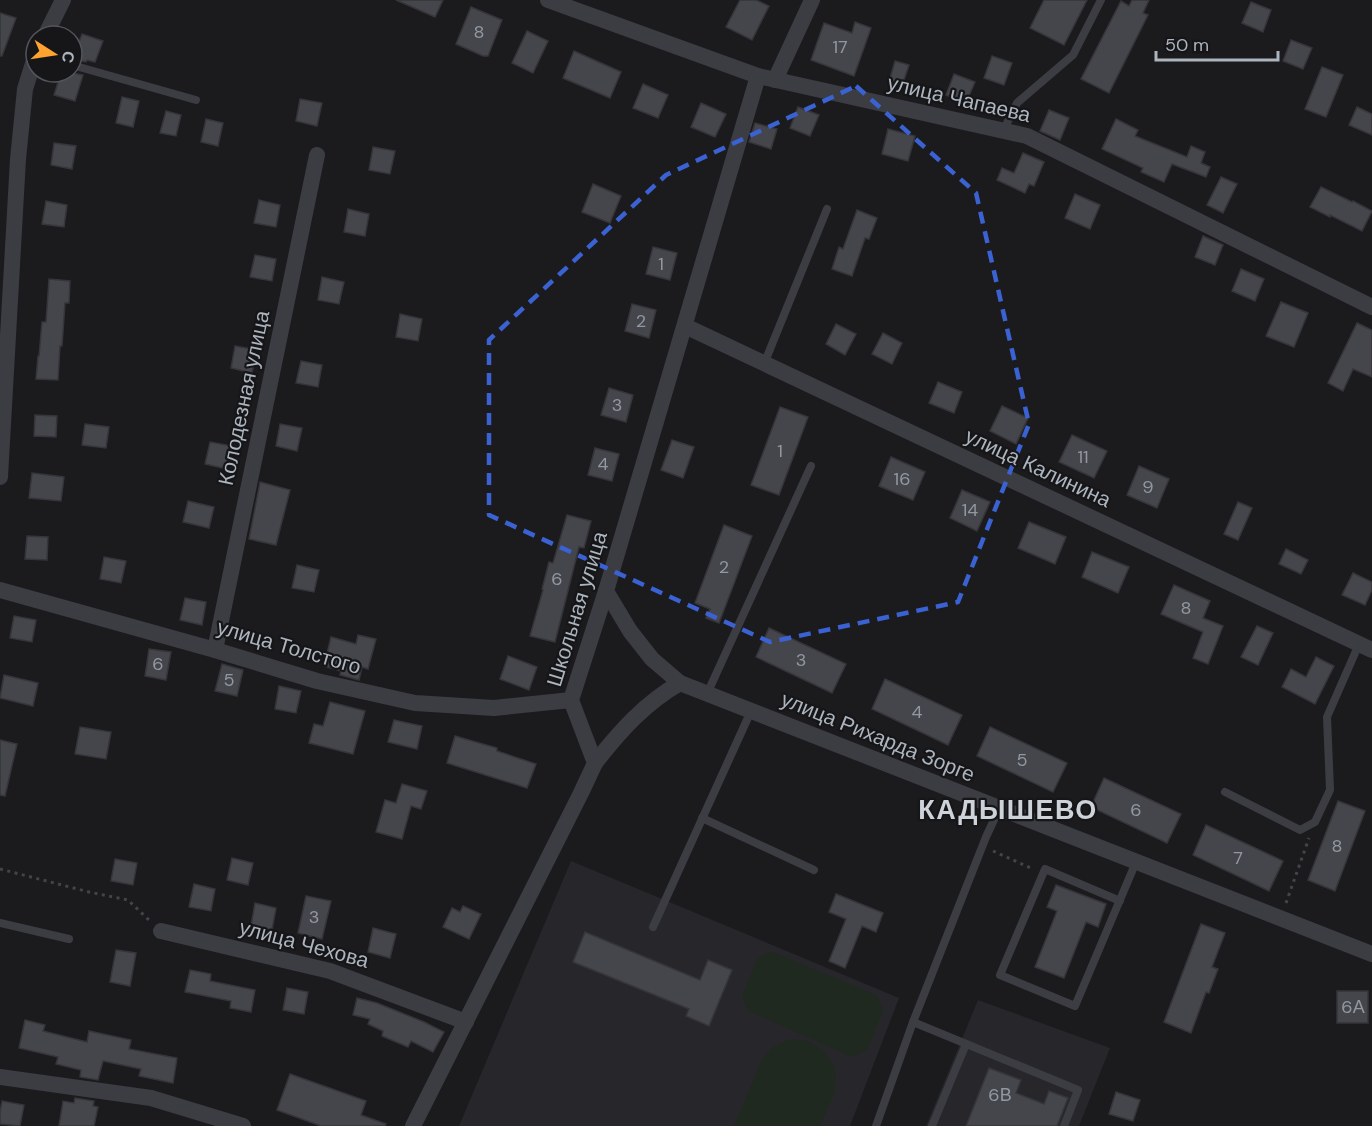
<svg xmlns="http://www.w3.org/2000/svg" width="1372" height="1126" viewBox="0 0 1372 1126" font-family="'DM Sans',sans-serif">
<style>
.built{fill:#27272b}
.green{fill:#202920}
.building{fill:#45464b;stroke:#35353a;stroke-width:1.5}
.lines{fill:none;stroke-linecap:round;stroke-linejoin:round}
.path{stroke:#41454a;stroke-width:3;stroke-dasharray:3 4.5;stroke-linecap:butt}
.service{stroke:#3b3d43;stroke-width:8}
.minor{stroke:#3b3d43;stroke-width:16}
.marked{fill:none;stroke:#3a62d3;stroke-width:4.5;stroke-dasharray:12 8;stroke-linejoin:round}
.labels{text-anchor:middle;stroke-width:4.5;stroke-linejoin:round;paint-order:stroke}
.number-label{font-size:18px;fill:#9298a1}
.street-label{font-size:21px;fill:#acb4be;stroke:#161619}
.district-label{font-size:27px;font-weight:bold;letter-spacing:1.5px;fill:#ced2d9;stroke:#161619}
</style>
<rect width="100%" height="100%" fill="#1b1b1e"/>
<g class="built">
<polygon points="571,861 899,998 850,1126 459,1126"/>
<polygon points="978,1000 1110,1048 1079,1126 926,1126"/>
</g>
<g class="green">
<polygon points="773,952 876,995 880,1001 883,1010 868,1049 856,1056 850,1056 750,1012 745,1005 742,996 757,959 767,953"/>
<path d="M796,1039c24,2 44,22 39,48 -2,13 -10,26 -15,39h-86l29,-69 11,-11 14,-6z"/>
</g>
<g class="building">
<polygon points="396,0 443,0 435,17"/>
<polygon points="740,0 756,0 769,6 752,40 726,27"/>
<polygon points="1044,0 1087,0 1064,45 1030,28"/>
<polygon points="1132,0 1149,0 1143,13 1148,15 1109,93 1081,79 1121,1 1129,6"/>
<polygon points="1251,2 1271,10 1263,32 1242,23"/>
<polygon points="471,7 502,20 488,56 483,56 456,44"/>
<polygon points="0,13 16,18 2,56 0,56"/>
<polygon points="855,22 871,28 854,76 811,60 824,23 852,33"/>
<polygon points="527,31 548,41 533,73 512,63"/>
<polygon points="82,34 103,41 95,62 87,60 86,62 73,59"/>
<polygon points="1291,40 1312,48 1303,69 1283,61"/>
<polygon points="574,51 621,72 610,98 563,78"/>
<polygon points="992,56 1012,63 1004,85 984,78"/>
<polygon points="895,61 909,65 902,86 889,82"/>
<polygon points="1322,67 1343,75 1326,117 1305,109"/>
<polygon points="68,72 83,75 75,101 54,95 61,73 67,75"/>
<polygon points="954,74 975,82 966,103 946,95"/>
<polygon points="643,84 668,95 658,118 633,108"/>
<polygon points="122,97 139,101 133,127 116,123"/>
<polygon points="300,99 322,103 317,126 296,121"/>
<polygon points="701,103 726,114 715,137 691,127"/>
<polygon points="798,107 819,115 810,136 790,128"/>
<polygon points="1357,107 1372,114 1372,135 1349,125"/>
<polygon points="1049,110 1069,118 1060,140 1040,131"/>
<polygon points="166,111 181,115 176,136 160,133"/>
<polygon points="206,119 223,123 218,146 201,142"/>
<polygon points="1116,119 1138,130 1135,136 1187,157 1191,146 1205,152 1201,163 1210,167 1206,177 1172,164 1164,182 1141,172 1143,168 1102,149"/>
<polygon points="755,123 777,129 771,149 749,142"/>
<polygon points="888,129 915,136 908,161 882,154"/>
<polygon points="54,143 76,146 72,169 51,165"/>
<polygon points="373,147 395,151 390,174 369,170"/>
<polygon points="1023,153 1044,162 1034,186 1029,184 1025,193 997,180 1002,168 1014,173"/>
<polygon points="1221,177 1237,184 1223,213 1207,205"/>
<polygon points="593,184 621,196 610,223 582,212"/>
<polygon points="1321,187 1352,202 1353,201 1372,211 1362,231 1330,215 1330,217 1310,207"/>
<polygon points="1075,194 1100,205 1090,229 1065,218"/>
<polygon points="259,200 280,205 276,227 254,223"/>
<polygon points="46,201 67,205 64,227 42,224"/>
<polygon points="348,209 369,214 365,236 344,232"/>
<polygon points="857,210 877,218 869,239 865,238 852,276 832,269 839,247 843,249"/>
<polygon points="1203,236 1223,245 1215,265 1195,257"/>
<polygon points="653,247 677,253 670,280 646,274"/>
<polygon points="255,255 276,259 272,281 250,277"/>
<polygon points="1241,269 1264,279 1255,301 1232,291"/>
<polygon points="322,277 344,282 339,304 318,300"/>
<polygon points="49,279 70,281 69,303 65,303 62,346 60,346 58,380 36,379 38,356 39,356 42,322 46,322"/>
<polygon points="1281,302 1308,313 1294,347 1266,336"/>
<polygon points="632,304 656,310 649,338 625,331"/>
<polygon points="400,314 422,319 418,341 396,337"/>
<polygon points="1357,323 1372,330 1372,377 1353,369 1343,391 1328,383"/>
<polygon points="836,324 856,334 845,355 826,344"/>
<polygon points="883,333 902,343 892,364 872,354"/>
<polygon points="235,346 257,350 252,373 231,368"/>
<polygon points="301,361 322,365 318,387 296,383"/>
<polygon points="938,382 962,392 954,413 929,403"/>
<polygon points="609,388 633,395 626,422 601,415"/>
<polygon points="1002,406 1028,418 1016,444 990,431"/>
<polygon points="780,407 808,417 779,495 751,485"/>
<polygon points="35,415 57,416 56,437 34,436"/>
<polygon points="85,424 109,427 106,448 82,445"/>
<polygon points="280,424 302,428 297,451 276,446"/>
<polygon points="1072,435 1107,451 1094,478 1059,462"/>
<polygon points="672,440 694,447 683,478 661,470"/>
<polygon points="210,442 232,446 227,469 205,464"/>
<polygon points="595,448 619,454 612,481 588,475"/>
<polygon points="891,457 925,472 913,500 879,486"/>
<polygon points="1139,466 1169,479 1157,508 1127,495"/>
<polygon points="32,473 64,477 61,501 29,498"/>
<polygon points="260,482 290,490 276,545 249,539"/>
<polygon points="962,490 990,502 977,531 950,518"/>
<polygon points="188,501 214,507 209,528 183,522"/>
<polygon points="1238,502 1252,508 1238,540 1224,534"/>
<polygon points="567,515 591,521 584,548 579,547 555,642 530,636 543,590 542,589 549,562 553,563"/>
<polygon points="1029,522 1066,537 1055,564 1018,548"/>
<polygon points="724,525 752,536 719,623 706,618 710,609 695,603"/>
<polygon points="27,536 48,537 47,560 25,559"/>
<polygon points="1286,549 1308,560 1301,574 1279,564"/>
<polygon points="1092,552 1129,567 1118,593 1082,577"/>
<polygon points="104,557 126,561 121,583 100,579"/>
<polygon points="297,565 319,570 314,592 292,588"/>
<polygon points="1353,573 1372,582 1372,590 1365,605 1342,595"/>
<polygon points="1174,585 1210,601 1203,618 1223,626 1208,664 1193,658 1203,632 1161,614"/>
<polygon points="185,598 206,602 202,625 180,620"/>
<polygon points="14,616 36,620 32,642 10,638"/>
<polygon points="1257,626 1273,633 1258,665 1241,657"/>
<polygon points="769,628 846,664 832,693 756,657"/>
<polygon points="358,635 376,639 368,669 362,667 359,680 340,675 341,671 324,666 331,637 356,644"/>
<polygon points="149,649 171,652 166,680 145,676"/>
<polygon points="508,656 537,667 529,690 500,679"/>
<polygon points="1316,657 1334,666 1315,704 1282,687 1291,669 1306,677"/>
<polygon points="222,664 243,670 237,696 215,691"/>
<polygon points="4,675 38,683 33,706 0,698"/>
<polygon points="885,679 962,715 948,745 872,709"/>
<polygon points="279,686 301,691 296,713 275,709"/>
<polygon points="330,702 365,711 353,754 309,743 314,724 323,726"/>
<polygon points="394,720 422,726 417,749 388,742"/>
<polygon points="80,727 111,732 106,759 75,754"/>
<polygon points="990,727 1067,763 1053,792 977,756"/>
<polygon points="455,736 497,748 497,751 536,764 527,788 447,763"/>
<polygon points="0,740 17,744 5,796 0,795"/>
<polygon points="1104,778 1181,814 1167,843 1091,807"/>
<polygon points="402,784 427,791 421,809 411,806 402,839 376,832 385,800 396,803"/>
<polygon points="1338,801 1365,811 1335,891 1308,880"/>
<polygon points="1206,825 1283,861 1269,891 1193,855"/>
<polygon points="232,858 253,863 248,885 227,880"/>
<polygon points="115,859 137,863 133,885 111,881"/>
<polygon points="194,884 215,889 211,911 189,907"/>
<polygon points="1056,885 1106,904 1098,927 1086,922 1064,978 1035,967 1057,911 1047,907"/>
<polygon points="836,894 883,913 876,932 862,926 845,968 829,961 846,919 829,912"/>
<polygon points="306,896 331,901 322,939 298,933"/>
<polygon points="255,903 276,908 272,930 251,926"/>
<polygon points="463,906 481,914 469,939 443,927 452,908 460,912"/>
<polygon points="1201,924 1225,933 1212,967 1218,969 1209,993 1206,992 1191,1033 1164,1022"/>
<polygon points="373,928 396,934 390,958 368,952"/>
<polygon points="585,932 700,980 708,960 732,970 709,1026 686,1016 689,1009 573,962"/>
<polygon points="116,950 136,953 130,986 110,982"/>
<polygon points="190,970 211,974 210,981 255,990 251,1012 230,1008 231,1001 185,992"/>
<polygon points="287,988 308,992 304,1014 283,1010"/>
<rect x="1337" y="991" width="31" height="32"/>
<polygon points="357,998 377,1003 424,1022 444,1032 433,1052 411,1041 408,1047 382,1036 383,1031 368,1024 370,1019 353,1015"/>
<polygon points="25,1020 45,1025 43,1031 87,1042 89,1031 131,1040 129,1049 177,1058 173,1083 139,1076 141,1069 103,1061 98,1080 80,1077 81,1070 56,1064 58,1057 19,1048"/>
<polygon points="989,1068 1021,1080 1016,1093 1044,1104 1049,1091 1068,1098 1057,1126 966,1126"/>
<polygon points="290,1074 366,1101 361,1115 386,1124 385,1126 321,1126 277,1110"/>
<polygon points="1116,1092 1140,1100 1133,1121 1109,1114"/>
<polygon points="75,1098 94,1101 93,1106 98,1107 94,1126 59,1126 63,1101 74,1103"/>
<polygon points="2,1101 24,1105 20,1126 0,1124 0,1112"/>
</g>
<g class="lines">
<g class="path">
<polyline points="993,851 1033,869"/>
<polyline points="0,869 89,892 128,900 151,922"/>
<polyline points="1286,903 1309,838"/>
</g>
<g class="service">
<polyline points="72,65 196,100"/>
<polyline points="1003,131 1017,103 1073,55 1101,0"/>
<polyline points="764,364 827,209"/>
<polyline points="707,694 811,466"/>
<polyline points="1225,792 1300,830 1315,822 1330,790 1327,717 1359,644"/>
<polyline points="702,818 814,870"/>
<polyline points="1120,901 1045,869 1000,975 1075,1006 1136,862"/>
<polyline points="0,923 69,939"/>
<polyline points="653,927 751,711"/>
<polyline points="913,1022 1078,1090 1064,1126"/>
<polyline points="876,1126 913,1022 986,837 999,809"/>
<polyline points="932,1126 966,1044"/>
</g>
<g class="minor">
<polyline points="548,0 758,76 1027,136 1372,307"/>
<polyline points="45,36 63,0"/>
<polyline points="775,80 812,0"/>
<polyline points="685,326 1372,650"/>
<polyline points="0,477 18,159 25,89 36,54"/>
<polyline points="0,590 215,650 317,681 415,703 494,708 571,700"/>
<polyline points="606,591 630,631 652,659 680,683 1372,954"/>
<polyline points="215,650 317,155"/>
<path d="M595,763c25,-32 50,-60 85,-80"/>
<polyline points="161,931 330,971 466,1022"/>
<polyline points="0,1077 151,1098 243,1126"/>
<polyline points="413,1126 581,793 595,763 571,700 606,591 758,76"/>
</g>
</g>
<path class="marked" d="M856,86l120,107 53,231 -71,178 -188,40 -281,-127v-175l177,-165z"/>
<g class="labels">
<g class="number-label">
<text x="479" y="38">8</text>
<text x="840" y="53">17</text>
<text x="661" y="270">1</text>
<text x="641" y="327">2</text>
<text x="617" y="411">3</text>
<text x="780" y="457">1</text>
<text x="1083" y="463">11</text>
<text x="603" y="470">4</text>
<text x="902" y="485">16</text>
<text x="1148" y="493">9</text>
<text x="970" y="516">14</text>
<text x="724" y="573">2</text>
<text x="557" y="585">6</text>
<text x="1186" y="614">8</text>
<text x="801" y="666">3</text>
<text x="158" y="670">6</text>
<text x="229" y="686">5</text>
<text x="917" y="718">4</text>
<text x="1022" y="766">5</text>
<text x="1136" y="816">6</text>
<text x="1337" y="852">8</text>
<text x="1238" y="864">7</text>
<text x="314" y="923">3</text>
<text x="1353" y="1013">6А</text>
<text x="1000" y="1101">6В</text>
</g>
<g class="street-label">
<text transform="translate(959 99) rotate(13)" y="7">улица Чапаева</text>
<text transform="translate(244 398) rotate(-78)" y="7">Колодезная улица</text>
<text transform="translate(1038 468) rotate(25)" y="7">улица Калинина</text>
<text transform="translate(577 609) rotate(-73)" y="7">Школьная улица</text>
<text transform="translate(289 647) rotate(16)" y="7">улица Толстого</text>
<text transform="translate(878 737) rotate(22)" y="7">улица Рихарда Зорге</text>
<text transform="translate(304 944) rotate(15)" y="7">улица Чехова</text>
</g>
<g class="district-label">
<text x="1008" y="819">КАДЫШЕВО</text>
</g>
</g>
<g transform="translate(54 54) rotate(102)"><circle r="28" fill="#161619" stroke="#52555b" stroke-width="1.5"/>
<path d="M0-4.5L10 22L0 15L-10 22Z" fill="#ffa331"/>
<text y="-9" font-size="16" font-weight="bold" text-anchor="middle" fill="#acb4be">С</text>
</g>
<path d="M1156 51v9h122v-9" fill="none" stroke="#acb4be" stroke-width="3"/>
<text x="1165" y="51" font-size="18" fill="#acb4be" stroke="#161619" stroke-width="4.5" paint-order="stroke">50 m</text>
</svg>
